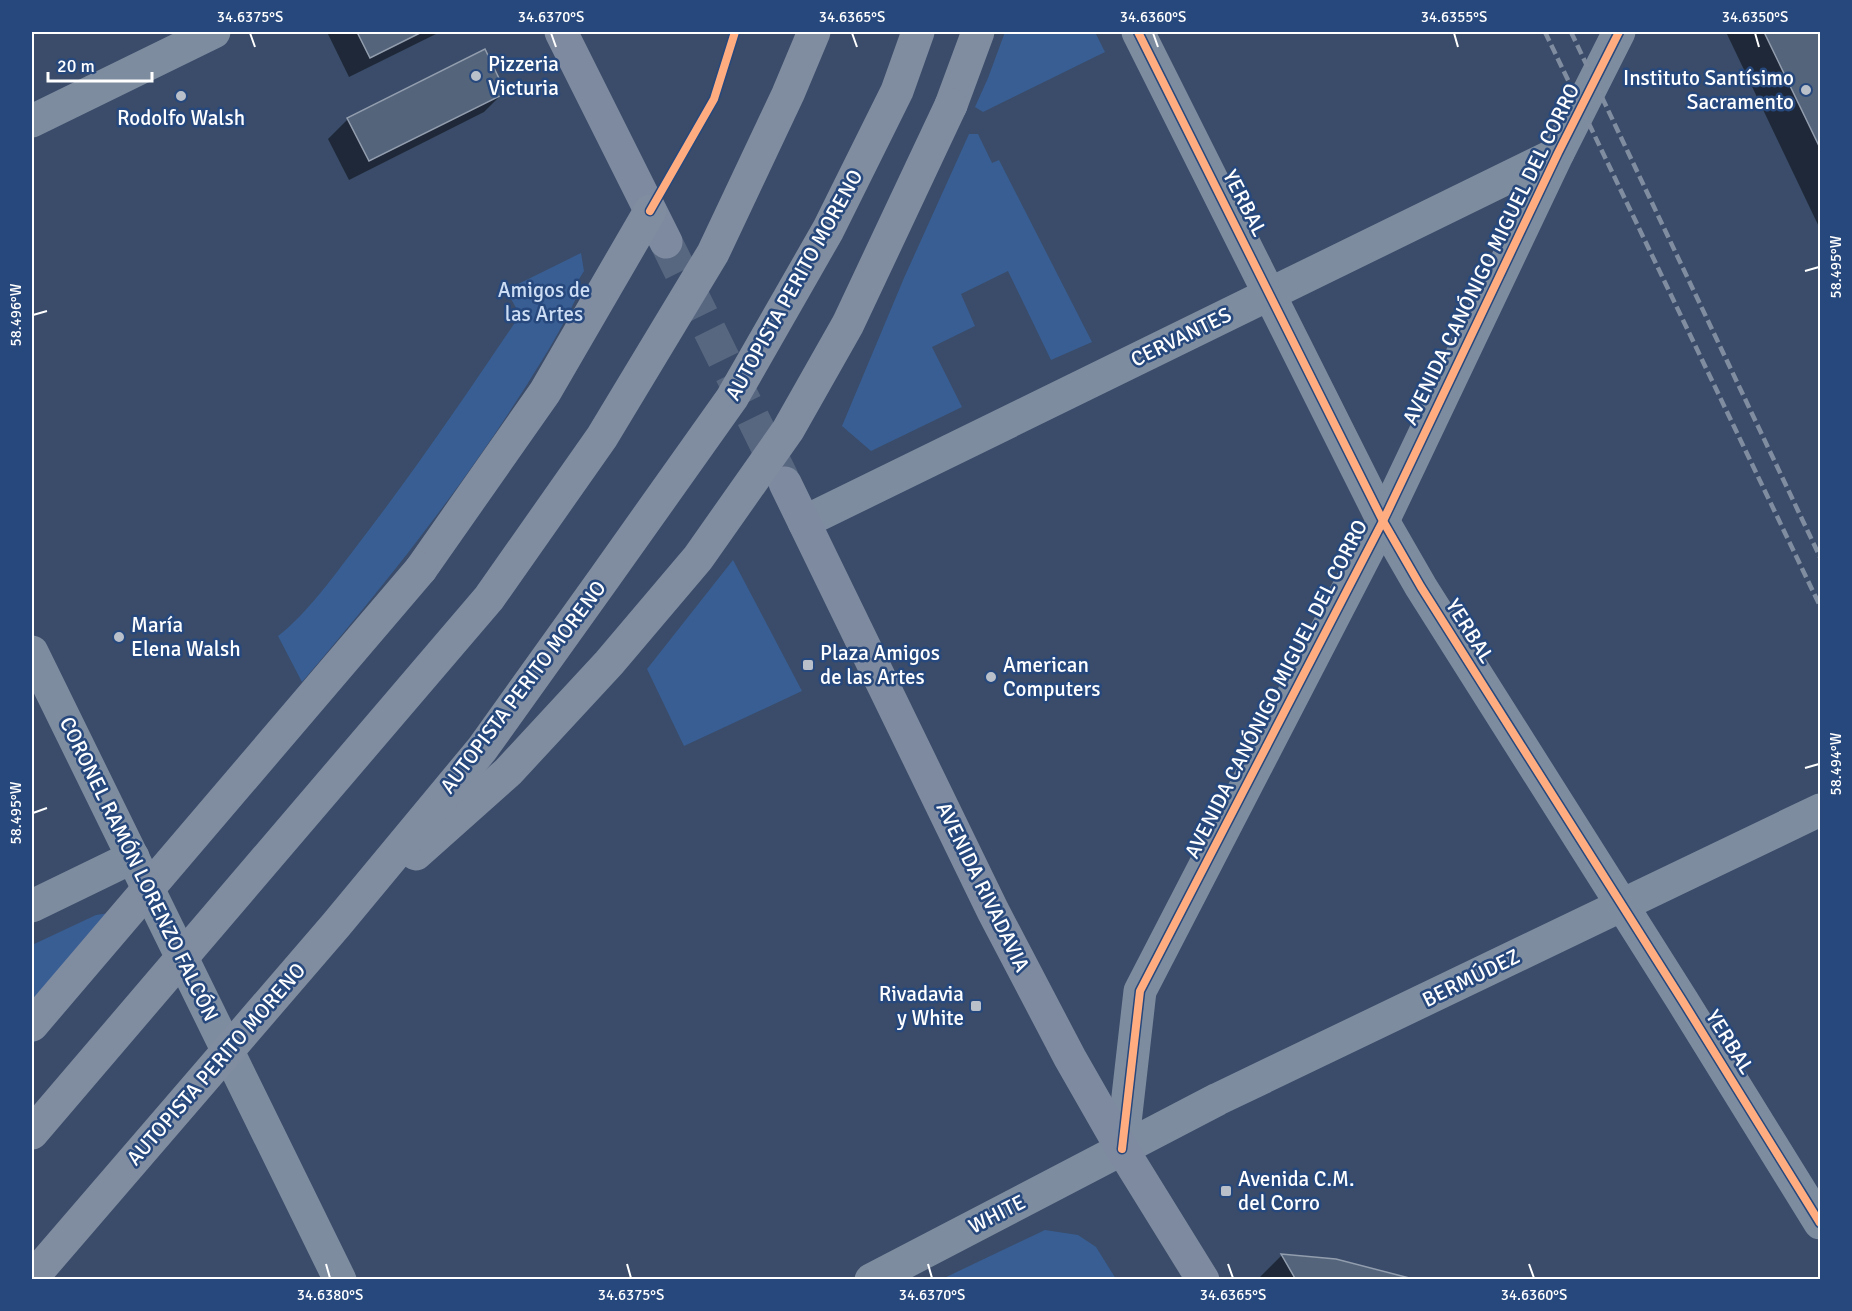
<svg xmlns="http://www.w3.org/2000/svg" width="1852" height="1311" viewBox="0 0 1852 1311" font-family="Signika,sans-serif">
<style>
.park{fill:#395e93}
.shadow{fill:#0007}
.building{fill:#54647b;stroke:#929dae;stroke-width:1.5}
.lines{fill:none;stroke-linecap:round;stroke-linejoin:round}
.primary-tunnel{stroke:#586780;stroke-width:33;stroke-dasharray:33 16;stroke-linecap:butt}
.path{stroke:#7e8ca0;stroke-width:4;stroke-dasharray:3 4.5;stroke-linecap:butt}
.minor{stroke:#7e8ca0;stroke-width:33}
.tertiary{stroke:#7e8ca0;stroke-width:33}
.primary{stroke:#7e8a9f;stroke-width:33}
.motorway{stroke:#808ca0;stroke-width:33}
.rail{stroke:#808ca0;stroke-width:4.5;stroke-dasharray:10 4.5;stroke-linecap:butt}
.motorway-bridge{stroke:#808ca0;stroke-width:33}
.cycleway-casing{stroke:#26487d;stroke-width:11}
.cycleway{stroke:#ffac80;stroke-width:8}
.ticks{fill:none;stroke:#fff;stroke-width:2}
.poi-dot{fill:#bac0ca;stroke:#26487d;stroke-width:2}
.labels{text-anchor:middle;stroke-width:5;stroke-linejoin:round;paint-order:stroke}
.poi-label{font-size:21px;fill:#fff;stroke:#26487d;text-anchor:start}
.street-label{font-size:21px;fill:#fff;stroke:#26487d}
.park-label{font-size:21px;fill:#cdddf4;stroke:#26487d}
.neatline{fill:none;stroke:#fff;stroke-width:2}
.ticks-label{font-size:15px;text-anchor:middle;fill:#fff}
</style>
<rect width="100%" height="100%" fill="#3a4c69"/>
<g class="park">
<polygon points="1005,32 1095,32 1105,52 983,112 975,107 988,78"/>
<polygon points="969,134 978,134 992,163 999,160 1092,342 1051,360 1008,271 961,294 975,326 932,347 962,407 871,451 842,426 904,278"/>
<path d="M581,253l3,18 -8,13 5,5c-12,23 -23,46 -37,68 -70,116 -154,222 -242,325l-24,-46c29,-22 58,-63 81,-93 57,-74 109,-151 161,-228l-14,-25z"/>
<polygon points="733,560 802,691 684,746 647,669"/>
<polygon points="116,912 126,934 32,1045 32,945 96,915"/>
<polygon points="1045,1230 1078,1235 1096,1247 1116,1279 942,1279"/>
</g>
<g class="shadow">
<polygon points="327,32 440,32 349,77"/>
<polygon points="1726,32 1820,32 1820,229"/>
<polygon points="504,92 484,112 349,180 328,139 348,119"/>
<polygon points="1281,1256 1336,1260 1411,1280 1257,1280"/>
</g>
<g class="building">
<polygon points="357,32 422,32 370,58"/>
<polygon points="1764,32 1820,32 1820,148"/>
<polygon points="485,49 506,93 369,161 347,118"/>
<polygon points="1281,1254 1336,1259 1417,1280 1296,1280"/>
</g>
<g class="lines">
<polyline class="primary-tunnel" points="666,242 783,479"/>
<polyline class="path" points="671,174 714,99 735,32"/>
<g class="minor">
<polyline points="1138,32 1383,521 1421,587 1682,1000 1820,1223"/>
<polyline points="32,121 214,32"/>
<polyline points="804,522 1558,153"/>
<polyline points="32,652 340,1280"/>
<polyline points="32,906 133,857"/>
<polyline points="871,1280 1218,1099 1820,810"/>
</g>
<polyline class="tertiary" points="1122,1149 1140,991 1383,521 1558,153 1619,32"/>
<g class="primary">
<polyline points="561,32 666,242"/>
<polyline points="785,483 993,911 1070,1058 1122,1149 1203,1280"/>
</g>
<g class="motorway">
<polyline points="951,105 978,32"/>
<polyline points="421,569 545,392 650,211"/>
</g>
<g class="rail">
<polyline points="1545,32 1820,606"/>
<polyline points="1571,32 1820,557"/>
</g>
<g class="motorway-bridge">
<polyline points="416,854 508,772 609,663 698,558 788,430 848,324 951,105"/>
<polyline points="32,1025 421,569"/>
<polyline points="32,1133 489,598 602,437 713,253 788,94 814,32"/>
<polyline points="32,1278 336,925 482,749 605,577 732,398 828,230 897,91 918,32"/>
</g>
<g class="cycleway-casing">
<g id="cycleway">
<polyline points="1138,32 1383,521 1421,587 1682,1000 1820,1223"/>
<polyline points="650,211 714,99 735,32"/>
<polyline points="1122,1149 1140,991 1383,521 1558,153 1619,32"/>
</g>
</g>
<use href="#cycleway" class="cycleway"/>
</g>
<path class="ticks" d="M250,33l5,14M551,33l5,14M852,33l5,14M1153,33l5,14M1454,33l4,14M1755,33l4,14M1805,271l14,-4M33,315l14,-4M1805,768l14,-4M33,813l14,-5M326,1264l4,14M627,1264l4,14M928,1264l4,14M1228,1264l5,14M1529,1264l5,14"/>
<g class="poi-dot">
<circle cx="476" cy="76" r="6"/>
<circle cx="1806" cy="90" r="6"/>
<circle cx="181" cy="96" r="6"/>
<circle cx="119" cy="637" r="6"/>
<rect x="802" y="659" width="12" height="12" rx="3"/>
<circle cx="991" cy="677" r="6"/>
<rect x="970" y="1000" width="12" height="12" rx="3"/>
<rect x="1220" y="1185" width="12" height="12" rx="3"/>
</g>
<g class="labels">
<g class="poi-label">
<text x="488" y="71">Pizzeria<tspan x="488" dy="24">Victuria</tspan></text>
<text x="1794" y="85" text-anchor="end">Instituto Santísimo<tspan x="1794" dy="24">Sacramento</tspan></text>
<text x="181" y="125" text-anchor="middle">Rodolfo Walsh</text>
<text x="131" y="632">María<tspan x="131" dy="24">Elena Walsh</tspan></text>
<text x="820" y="660">Plaza Amigos<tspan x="820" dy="24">de las Artes</tspan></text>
<text x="1003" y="672">American<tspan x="1003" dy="24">Computers</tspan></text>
<text x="964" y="1001" text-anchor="end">Rivadavia<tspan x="964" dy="24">y White</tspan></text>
<text x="1238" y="1186">Avenida C.M.<tspan x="1238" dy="24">del Corro</tspan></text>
</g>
<g class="street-label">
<text transform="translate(1245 203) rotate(63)" y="7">YERBAL</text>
<text transform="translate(1491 254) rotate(-64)" y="7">AVENIDA CANÓNIGO MIGUEL DEL CORRO</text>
<text transform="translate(794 285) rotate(-61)" y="7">AUTOPISTA PERITO MORENO</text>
<text transform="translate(1181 337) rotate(-26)" y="7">CERVANTES</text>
<text transform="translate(1470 631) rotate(58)" y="7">YERBAL</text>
<text transform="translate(523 687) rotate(-53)" y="7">AUTOPISTA PERITO MORENO</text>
<text transform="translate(1276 689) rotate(-63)" y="7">AVENIDA CANÓNIGO MIGUEL DEL CORRO</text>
<text transform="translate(139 869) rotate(64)" y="7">CORONEL RAMÓN LORENZO FALCÓN</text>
<text transform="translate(983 887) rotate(64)" y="7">AVENIDA RIVADAVIA</text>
<text transform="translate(1471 978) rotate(-26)" y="7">BERMÚDEZ</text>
<text transform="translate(1730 1042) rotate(58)" y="7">YERBAL</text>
<text transform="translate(216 1064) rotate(-49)" y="7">AUTOPISTA PERITO MORENO</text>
<text transform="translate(997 1214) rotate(-27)" y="7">WHITE</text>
</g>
<g class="park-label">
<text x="544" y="297">Amigos de<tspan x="544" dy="24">las Artes</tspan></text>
</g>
</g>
<rect width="1852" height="1311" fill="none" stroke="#26487d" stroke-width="66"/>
<path d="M48 72v9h104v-9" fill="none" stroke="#ffffff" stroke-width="3"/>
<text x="57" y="72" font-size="18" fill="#ffffff" stroke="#26487d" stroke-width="4.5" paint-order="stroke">20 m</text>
<rect x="33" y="33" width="1786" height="1245" class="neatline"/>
<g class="ticks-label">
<text x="250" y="22">34.6375°S</text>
<text x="551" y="22">34.6370°S</text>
<text x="852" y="22">34.6365°S</text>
<text x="1153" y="22">34.6360°S</text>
<text x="1454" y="22">34.6355°S</text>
<text x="1755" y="22">34.6350°S</text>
<text transform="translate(1836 267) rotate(-90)" y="5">58.495°W</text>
<text transform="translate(16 315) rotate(-90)" y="5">58.496°W</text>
<text transform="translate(1836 764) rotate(-90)" y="5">58.494°W</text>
<text transform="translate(16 813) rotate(-90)" y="5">58.495°W</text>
<text x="330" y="1300">34.6380°S</text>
<text x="631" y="1300">34.6375°S</text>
<text x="932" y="1300">34.6370°S</text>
<text x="1233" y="1300">34.6365°S</text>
<text x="1534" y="1300">34.6360°S</text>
</g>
</svg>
